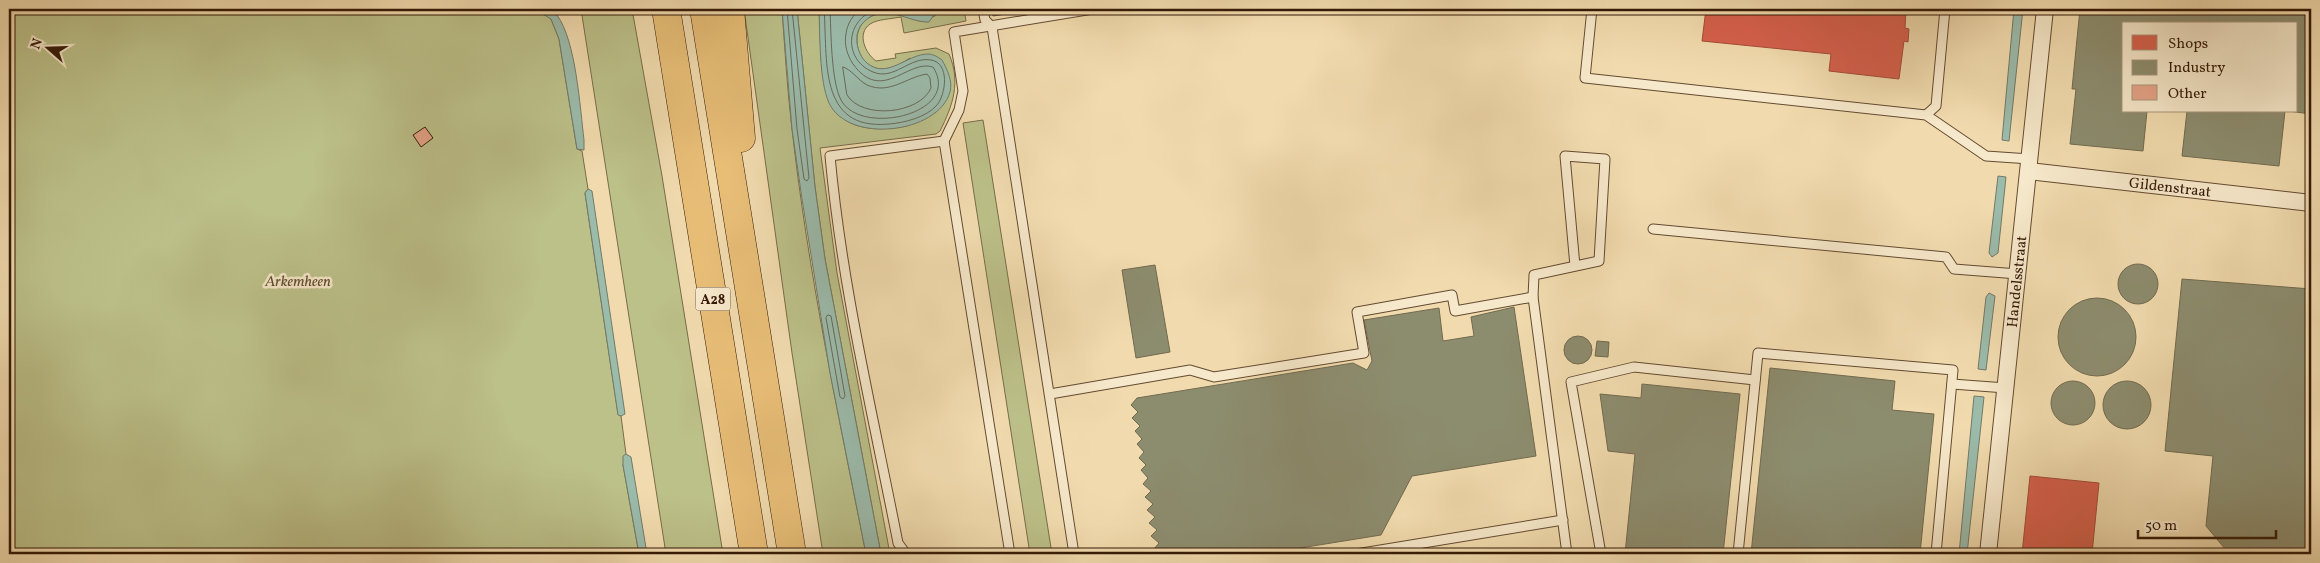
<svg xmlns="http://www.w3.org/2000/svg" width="2320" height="563" viewBox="0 0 2320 563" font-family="Vollkorn,serif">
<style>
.green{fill:#bcc089;stroke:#786c48}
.water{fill:#9bbbab;stroke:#727a69}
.shops{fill:#d6604d;stroke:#a64b38}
.industry{fill:#8c8c6e;stroke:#726a4f}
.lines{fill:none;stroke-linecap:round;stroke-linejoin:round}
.shore{stroke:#686a58;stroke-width:1}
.building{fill:#e5a488;stroke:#351906}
.lane-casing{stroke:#644a30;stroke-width:11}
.street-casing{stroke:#644a30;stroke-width:18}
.highway-casing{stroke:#351906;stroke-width:29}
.lane{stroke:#f6e8ca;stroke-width:9}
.street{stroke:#f6e8ca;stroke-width:16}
.highway{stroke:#e8be77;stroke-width:28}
.labels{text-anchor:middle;stroke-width:5;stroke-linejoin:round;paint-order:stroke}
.shield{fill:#f6e8ca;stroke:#6f5741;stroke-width:1}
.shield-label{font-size:14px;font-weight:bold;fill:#351906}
.street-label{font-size:15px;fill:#351906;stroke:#f6e8ca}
.park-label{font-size:15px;font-style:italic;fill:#5e4b2d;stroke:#f6e8ca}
</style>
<rect width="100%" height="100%" fill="#f1dbae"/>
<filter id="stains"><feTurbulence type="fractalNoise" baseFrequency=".004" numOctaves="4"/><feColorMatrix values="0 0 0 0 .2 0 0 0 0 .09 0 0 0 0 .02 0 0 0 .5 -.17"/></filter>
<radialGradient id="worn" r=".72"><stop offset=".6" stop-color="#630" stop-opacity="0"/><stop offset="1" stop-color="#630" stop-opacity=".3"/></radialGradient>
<g class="green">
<polygon points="9,9 547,9 559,39 577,149 582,151 588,189 585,193 618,414 621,416 626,454 623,465 639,554 9,554"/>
<polygon points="581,9 632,9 662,176 723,554 666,554"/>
<path d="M744,9h38c3,40 5,80 10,120 16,143 46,284 74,425h-43l-31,-201z"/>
<path d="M797,9h22c4,68 -6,134 88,117l3,-68c-8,5 -17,11 -28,11 -27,0 -35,-43 -10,-53 12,-5 25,-3 37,1 3,1 8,4 11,4 4,0 10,-3 15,-5l3,-7h26l2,12 -62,12 -3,-16c-10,2 -23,2 -31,7 -14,10 -4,30 6,37l20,-3 -1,-4 41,-6 13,6c12,28 4,51 -9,77l-4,3 -116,14 17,125 53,281h-9l-56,-295 -10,-72z"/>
<polygon points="983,120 1052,554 1030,554 963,123"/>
</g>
<g class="water">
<path d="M535,9l22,6c19,26 23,92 27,125v10l-7,-1 -18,-110 -8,-20z"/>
<polygon points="782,9 797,9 815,187 825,259 881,554 866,554 830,373 802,199 792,129"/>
<path d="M819,9h119l-9,13c-21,1 -45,-21 -65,0 -6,5 -8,14 -7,21 1,7 4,15 10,20 20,17 40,-9 61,-9 5,0 10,3 14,6 5,9 11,21 8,32 -12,42 -102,52 -121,11 -10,-22 -9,-69 -10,-94z"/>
<polygon points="2014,9 2023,9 2009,141 2002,140"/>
<polygon points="1998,176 2006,177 1998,253 1992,257 1989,253"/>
<polygon points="588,189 592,191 625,414 621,416 618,415 585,193"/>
<polygon points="1989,293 1995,296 1986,370 1978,369 1986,297"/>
<polygon points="1974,396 1984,397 1967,554 1959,554"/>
<polygon points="626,454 631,457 647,554 639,554 623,465 623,456"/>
</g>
<g class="shops">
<polygon points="1706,9 1910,9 1906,9 1905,28 1909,29 1908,42 1904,41 1899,79 1829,71 1831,54 1702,41"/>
<polygon points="2030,476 2099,483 2092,554 2022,554"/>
</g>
<g class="industry">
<polygon points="992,9 1038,9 993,16"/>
<polygon points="2080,9 2311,9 2311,114 2288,111 2296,111 2296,24 2124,24 2124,111 2147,111 2143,151 2070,144 2076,89 2072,89"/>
<polygon points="2187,111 2285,111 2279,166 2182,156"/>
<circle cx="2138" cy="284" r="20"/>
<polygon points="1155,265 1170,352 1136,358 1122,270"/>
<polygon points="2182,279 2311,289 2311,554 2225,554 2226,550 2206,526 2213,456 2165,451"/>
<circle cx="2097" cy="337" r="39"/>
<polygon points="1514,307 1536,456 1412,476 1381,535 1263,554 1159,554 1154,549 1159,543 1151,536 1157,530 1149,523 1155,517 1147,510 1153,504 1145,497 1151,491 1143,484 1148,478 1141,470 1146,465 1139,458 1144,452 1137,444 1142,439 1135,431 1140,426 1132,418 1138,412 1131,405 1137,398 1353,363 1367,370 1372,361 1364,320 1439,308 1443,341 1474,336 1471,317"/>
<circle cx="1578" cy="350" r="14"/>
<polygon points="1597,341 1609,342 1608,357 1595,356"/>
<polygon points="1770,368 1895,381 1892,410 1934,414 1920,554 1751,554"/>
<circle cx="2073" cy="403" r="22"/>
<circle cx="2127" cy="405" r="24"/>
<polygon points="1642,384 1740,394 1723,554 1625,554 1635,454 1608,451 1600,394 1641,398"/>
</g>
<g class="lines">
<g class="shore">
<polyline points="787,9 797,129 804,179 807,181 809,178 792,9"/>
<path d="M824,9c4,49 -7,122 65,115 15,-1 38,-7 48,-19 9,-11 13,-42 -6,-45 -21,-4 -37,21 -58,12 -32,-13 -27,-57 7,-63"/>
<path d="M830,9c1,22 1,72 11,91 19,37 122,14 92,-33 -26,-8 -51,37 -80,-3 -6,-9 -9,-20 -7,-30 1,-10 7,-20 16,-25"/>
<path d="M843,67c8,2 16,14 24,18 23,10 39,-8 60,-11l3,4 1,10c-11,26 -69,32 -84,7z"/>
<polygon points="828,315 831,316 845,396 843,399 840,397 826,318"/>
</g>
</g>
<polygon class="building" points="425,127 433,138 421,147 413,135"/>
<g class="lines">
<g class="lane-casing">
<g id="lane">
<polyline points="983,9 985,20 992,27 1074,554"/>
<polyline points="1592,9 1585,78 1926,115 1986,156 2030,159"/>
<polyline points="1926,115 1936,106 1945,9"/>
<polyline points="944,141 959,110 963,91 954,32 1093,9"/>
<polyline points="1653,229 1946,257 1954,269 2018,274"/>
<polyline points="1952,384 2006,388"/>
<polyline points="1050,394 1190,370 1214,377 1364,353 1357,312 1452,295 1455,311 1533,297"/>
<path d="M906,554l-8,-11c-25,-128 -56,-256 -68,-387l114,-15 66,413"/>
<polyline points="1356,554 1563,520"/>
<polyline points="1567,554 1533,297 1534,275 1599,261 1605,159 1565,156 1575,266"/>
<polyline points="1601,554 1571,382 1634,367 1755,380"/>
<polyline points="1738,554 1758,353 1953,370 1936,554"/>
</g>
</g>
<g class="street-casing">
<g id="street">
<path id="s1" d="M2029,171l282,32"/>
<path id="s2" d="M1988,554l57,-545"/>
</g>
</g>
<g class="highway-casing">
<g id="highway">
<polyline points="666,9 754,554"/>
<polyline points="704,9 792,554"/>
<polyline points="730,9 741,138"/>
</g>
</g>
<use href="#lane" class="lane"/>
<use href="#street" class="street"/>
<use href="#highway" class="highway"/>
</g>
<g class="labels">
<rect class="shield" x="695.5" y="287.5" width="35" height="23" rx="4"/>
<g class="shield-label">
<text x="713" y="304">A28</text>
</g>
<g class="street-label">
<text dy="5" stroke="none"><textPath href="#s1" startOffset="142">Gildenstraat</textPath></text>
<text dy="5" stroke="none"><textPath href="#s2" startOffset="274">Handelsstraat</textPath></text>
</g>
<g class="park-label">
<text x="298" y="286">Arkemheen</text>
</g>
</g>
<rect width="2320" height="563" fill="none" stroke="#f1dbae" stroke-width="30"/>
<rect x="10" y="10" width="2300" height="543" fill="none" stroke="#351906" stroke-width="2.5"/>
<rect x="15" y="15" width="2290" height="533" fill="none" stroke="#351906"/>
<rect x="2122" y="22" width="175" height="90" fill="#f6e8ca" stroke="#a9957c"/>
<rect x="2132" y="35" width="25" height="15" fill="#d6604d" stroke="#a9957c"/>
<text x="2168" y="48" font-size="15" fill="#351906">Shops</text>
<rect x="2132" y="60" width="25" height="15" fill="#8c8c6e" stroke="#a9957c"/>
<text x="2168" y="72" font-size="15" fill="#351906">Industry</text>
<rect x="2132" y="85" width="25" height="15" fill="#e5a488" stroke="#a9957c"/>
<text x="2168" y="98" font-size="15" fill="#351906">Other</text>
<g transform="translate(48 48) rotate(290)" stroke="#f6e8ca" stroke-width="4" paint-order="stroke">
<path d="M0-4L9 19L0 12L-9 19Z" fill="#351906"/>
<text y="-8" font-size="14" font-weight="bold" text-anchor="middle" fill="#351906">N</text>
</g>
<path d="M2138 530v8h138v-8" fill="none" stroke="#351906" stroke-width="2.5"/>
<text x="2145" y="530" font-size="15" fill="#351906" stroke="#f6e8ca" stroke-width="4" paint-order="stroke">50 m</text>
<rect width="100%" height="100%" filter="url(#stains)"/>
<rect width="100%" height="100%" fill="url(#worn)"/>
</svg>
